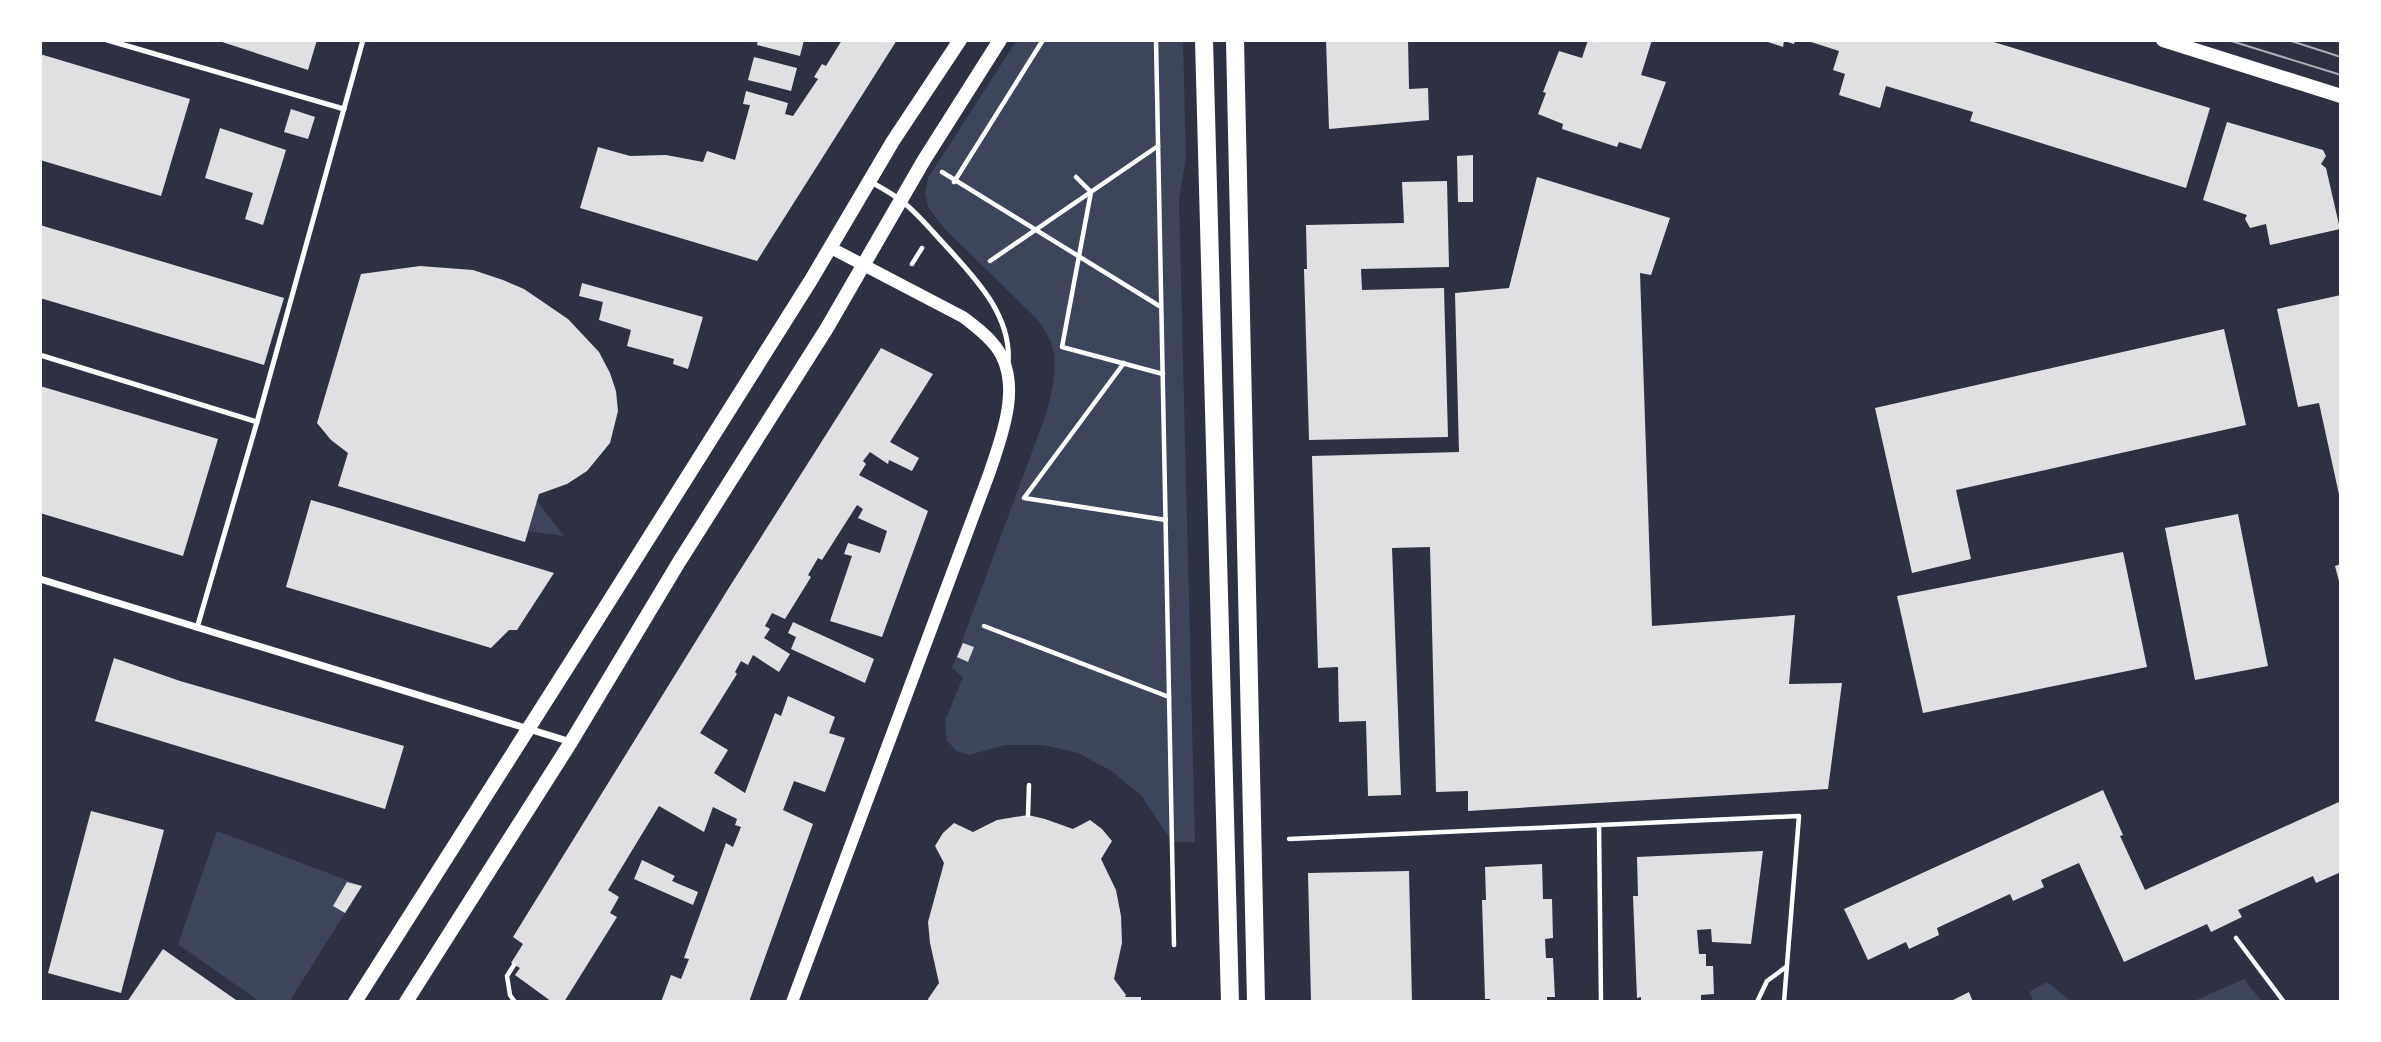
<svg xmlns="http://www.w3.org/2000/svg" width="2381" height="1042" viewBox="0 0 2381 1042" font-family="'Open Sans',sans-serif">
<style>
.green{fill:#3c4559}
.building{fill:#e0e0e3}
.lines{fill:none;stroke-linecap:round;stroke-linejoin:round}
.path{stroke:#fff;stroke-width:4.5}
.service{stroke:#fff;stroke-width:5}
.minor{stroke:#fff;stroke-width:7}
.tertiary{stroke:#fff;stroke-width:12}
.secondary{stroke:#fff;stroke-width:14}
.primary{stroke:#fff;stroke-width:18}
.tram{stroke:#abadb3;stroke-width:2}
</style>
<rect width="100%" height="100%" fill="#2d3142"/>
<g class="green">
<path d="M1017,40h166l3,118 -7,41 16,643h-23l-31,-47 -31,-25 -32,-17 -35,-8h-38l-36,10 -12,-4 -10,-10 -2,-20 18,-44 -11,-9 93,-251c6,-18 13,-51 8,-68 -3,-12 -9,-20 -16,-30l-94,-92 -15,-20 -3,-14 3,-15z"/>
<polygon points="537,501 564,536 528,531"/>
<polygon points="217,831 362,886 289,1002 260,1002 178,944"/>
<polygon points="2244,979 2262,1002 2192,1002"/>
<polygon points="2047,982 2072,1002 2034,1002 2029,992"/>
</g>
<g class="building">
<polygon points="216,40 317,40 308,70"/>
<polygon points="758,40 804,40 800,56 757,45"/>
<polygon points="842,40 897,40 757,261 580,208 598,147 630,156 666,155 703,162 707,151 735,160 750,105 743,104 746,91 788,103 785,114 793,116 818,79 814,77 822,64 826,66"/>
<polygon points="1326,40 1408,40 1409,89 1428,88 1429,120 1329,129"/>
<polygon points="1588,40 1652,40 1641,75 1666,82 1641,149 1619,142 1617,147 1562,129 1563,124 1538,114 1546,93 1543,92 1559,51 1582,58"/>
<polygon points="1762,40 1795,40 1794,44 1784,41 1783,47"/>
<polygon points="1805,40 1987,40 2210,108 2186,188 1970,121 1973,112 1886,86 1880,108 1839,95 1845,74 1833,70 1839,51"/>
<polygon points="40,54 190,99 161,196 40,160"/>
<polygon points="754,57 797,68 791,91 748,80"/>
<polygon points="291,109 315,117 308,139 284,132"/>
<polygon points="2227,122 2323,150 2326,156 2321,164 2326,168 2340,229 2270,245 2266,224 2250,228 2245,219 2247,215 2203,200"/>
<polygon points="220,128 286,150 263,225 245,219 253,193 205,178"/>
<polygon points="1473,155 1473,202 1458,202 1457,156"/>
<polygon points="1537,177 1670,218 1651,275 1640,273 1652,626 1795,615 1789,684 1842,683 1828,789 1468,811 1468,791 1436,792 1430,547 1392,548 1401,795 1368,796 1366,721 1339,722 1338,667 1318,668 1312,456 1459,452 1455,293 1509,288"/>
<polygon points="1447,181 1449,267 1361,269 1362,290 1444,288 1448,437 1309,440 1304,269 1307,269 1306,225 1404,223 1402,182"/>
<polygon points="40,225 284,298 264,365 40,298"/>
<polygon points="420,266 473,270 503,280 524,289 568,319 599,352 610,373 616,391 618,411 610,443 587,471 567,484 539,494 525,542 338,486 348,453 331,440 317,423 361,274"/>
<polygon points="582,283 703,317 688,369 673,364 674,359 627,346 631,330 599,320 603,302 579,296"/>
<polygon points="2341,295 2341,499 2340,499 2319,403 2298,407 2277,309"/>
<polygon points="2224,329 2246,425 1956,490 1971,559 1912,573 1875,408"/>
<polygon points="881,348 933,374 890,442 919,458 912,471 889,460 888,464 870,452 863,461 866,464 859,475 928,511 882,637 830,621 852,556 844,554 848,543 880,553 887,531 858,518 863,509 857,505 822,560 818,558 808,575 811,577 785,619 772,613 765,626 770,629 764,638 790,654 779,672 753,655 748,665 741,661 735,672 737,674 700,733 728,750 714,773 745,793 775,713 781,716 788,696 835,717 829,733 845,738 825,792 794,781 783,810 813,824 749,1002 661,1002 671,975 681,979 689,959 684,958 726,843 733,847 741,827 735,825 737,819 713,807 704,832 659,806 608,890 619,897 610,913 617,917 564,1002 552,1002 515,975 520,968 511,963 523,944 513,937 730,586"/>
<polygon points="40,386 218,439 183,556 40,513"/>
<polygon points="311,500 339,508 554,573 517,630 509,630 491,648 286,587"/>
<polygon points="2238,514 2268,666 2195,680 2165,528"/>
<polygon points="2123,552 2147,667 1923,713 1897,596"/>
<polygon points="2341,564 2341,585 2340,585 2335,566"/>
<polygon points="793,622 874,659 865,683 791,649 796,637 788,633"/>
<polygon points="963,643 974,647 968,662 957,657"/>
<polygon points="114,658 180,681 404,746 385,809 95,721"/>
<polygon points="2103,790 2123,835 2120,836 2145,890 2341,801 2341,872 2316,883 2313,876 2238,910 2242,917 2211,932 2207,924 2124,962 2079,863 2041,880 2044,887 2013,901 2010,894 1937,928 1939,935 1909,949 1906,942 1868,960 1844,909"/>
<polygon points="91,811 164,830 121,993 48,973"/>
<polygon points="1028,815 1045,819 1073,829 1090,820 1102,829 1112,841 1101,859 1116,890 1121,916 1122,943 1114,979 1126,995 1125,997 1141,997 1141,1002 929,1002 928,999 939,983 930,943 928,922 944,863 935,846 943,833 954,823 973,832 997,820"/>
<polygon points="1763,851 1751,944 1712,942 1711,929 1697,930 1699,954 1706,954 1706,966 1713,966 1714,994 1701,995 1701,1002 1641,1002 1641,997 1637,998 1633,896 1638,896 1637,857"/>
<polygon points="642,860 675,876 672,881 698,892 693,905 634,879"/>
<polygon points="1542,864 1543,899 1552,899 1553,938 1545,939 1546,958 1553,958 1555,997 1547,997 1547,1002 1490,1002 1490,999 1485,999 1482,900 1486,900 1485,867"/>
<polygon points="1409,871 1412,1002 1311,1002 1308,873"/>
<polygon points="347,882 362,886 345,913 333,906"/>
<polygon points="163,949 239,1002 127,1002"/>
<polygon points="1969,992 1973,1002 1949,1002"/>
</g>
<g class="lines">
<g class="path">
<polyline points="1156,40 1174,945"/>
<polyline points="942,172 1161,307"/>
<polyline points="1076,177 1091,192 1062,347 1163,374"/>
<polyline points="954,182 1043,40"/>
<polyline points="990,261 1158,146"/>
<polyline points="912,264 922,248"/>
<polyline points="1124,363 1024,498 1166,520"/>
<polyline points="984,626 1169,697"/>
<polyline points="1028,815 1029,785"/>
<polyline points="1599,825 1601,1002"/>
<polyline points="1289,839 1799,816 1784,1002"/>
<polyline points="2236,938 2284,1002"/>
<polyline points="514,965 507,976 510,995 515,1002"/>
<polyline points="1757,1002 1767,981 1786,967"/>
</g>
<g class="service">
<polyline points="107,40 344,109"/>
<path d="M871,182c11,6 22,12 32,20 16,13 28,28 42,43 30,33 68,71 63,120"/>
<polyline points="40,355 257,422"/>
<polyline points="197,628 257,422 363,40"/>
</g>
<polyline class="minor" points="40,579 571,742"/>
<path class="tertiary" d="M792,1002l197,-528c13,-38 34,-91 7,-127 -9,-12 -21,-21 -33,-30l-132,-69"/>
<g class="secondary">
<polyline points="2163,40 2341,96"/>
<polyline points="355,1002 579,649 811,280 893,141 960,40"/>
<polyline points="406,1002 571,742 679,562 827,328 924,160 1000,40"/>
</g>
<g class="primary">
<polyline points="1204,40 1230,1002"/>
<polyline points="1235,40 1256,1002"/>
</g>
<g class="tram">
<polyline points="2228,40 2341,75"/>
<polyline points="2288,40 2341,57"/>
</g>
</g>
<rect width="2381" height="1042" fill="none" stroke="#ffffff" stroke-width="84"/>
</svg>
